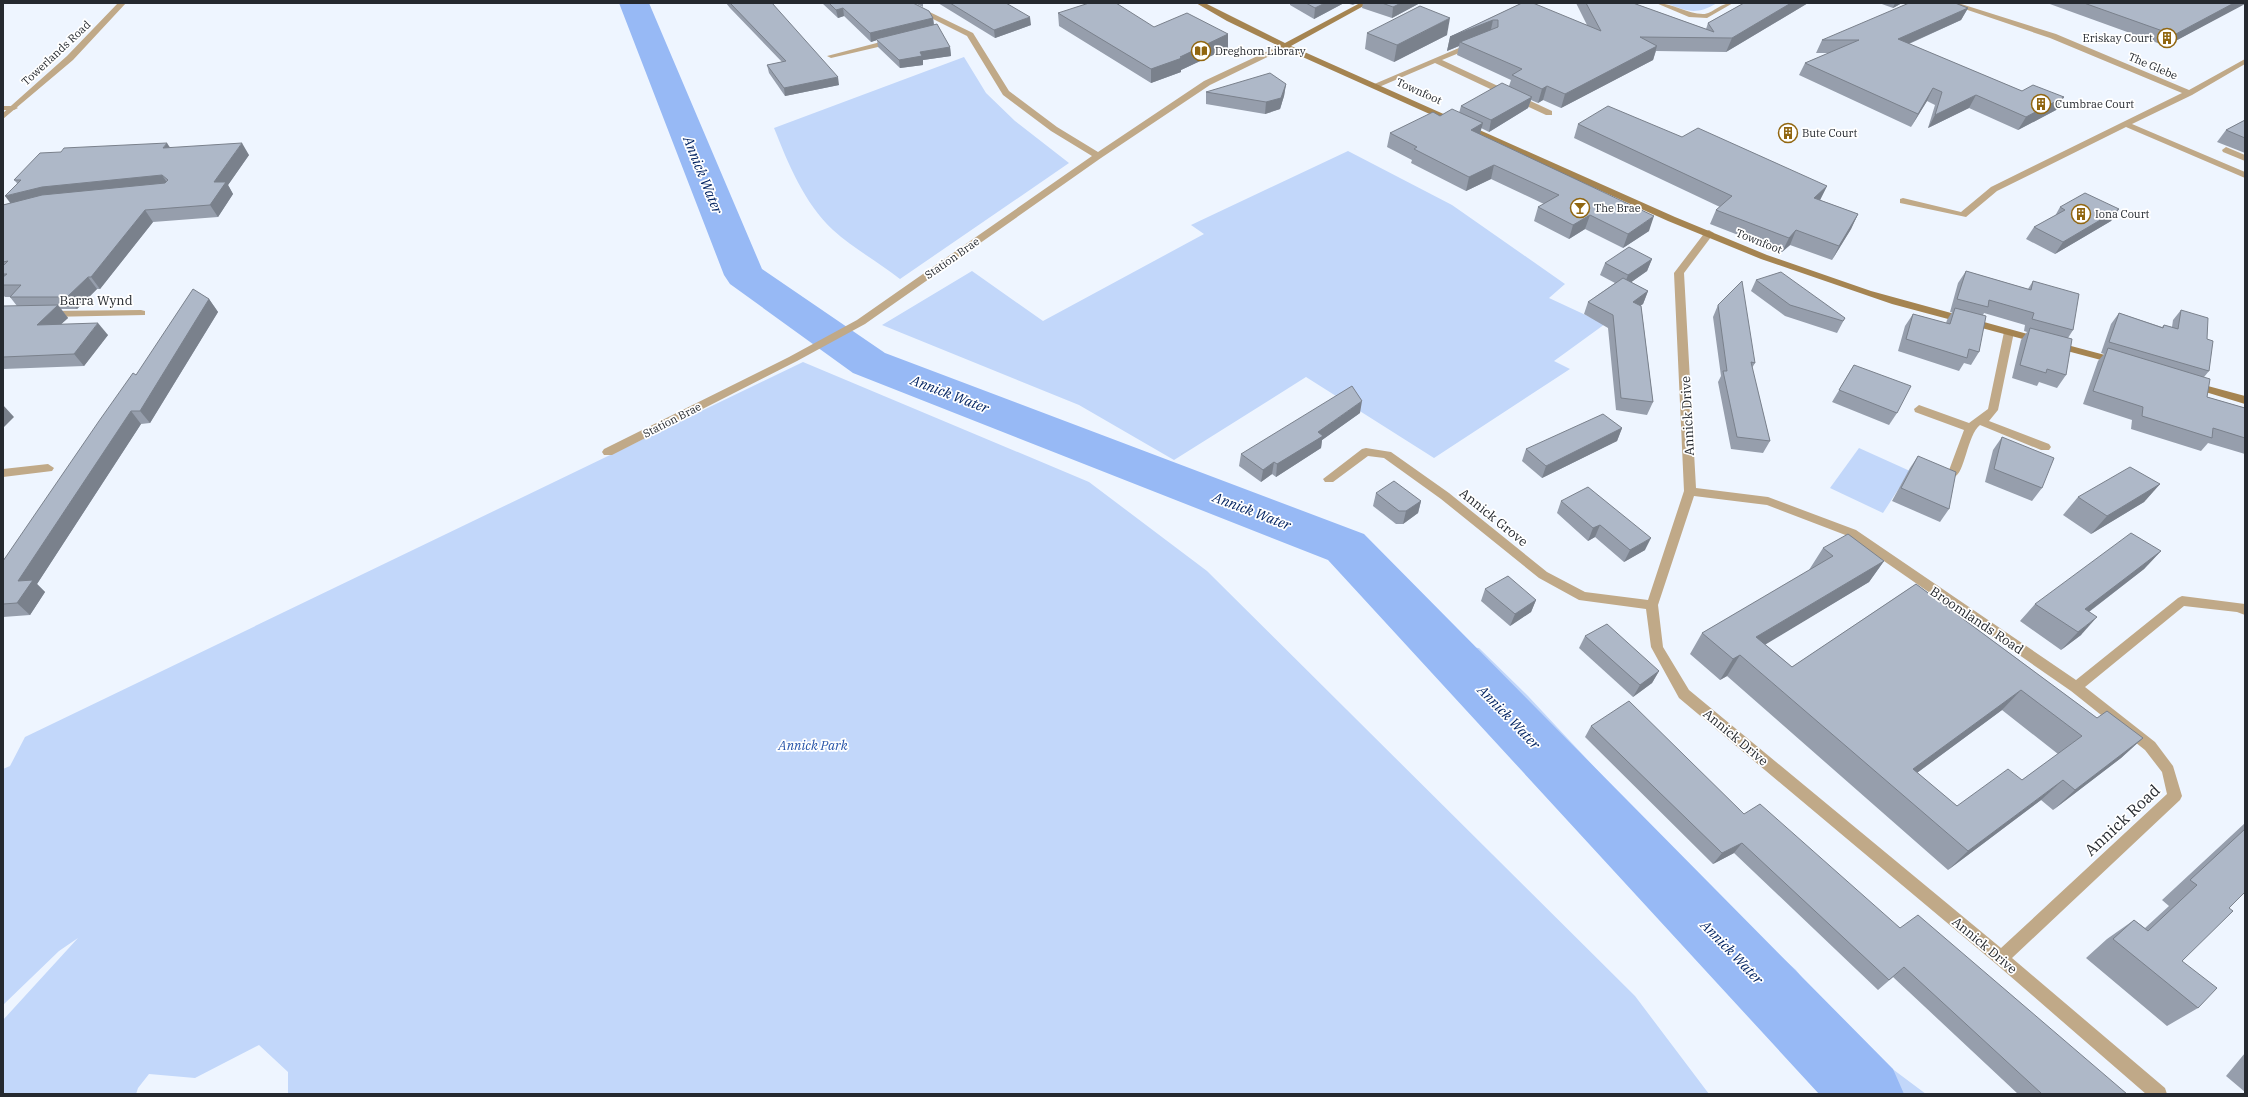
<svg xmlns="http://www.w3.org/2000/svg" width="2248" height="1097" viewBox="0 0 2248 1097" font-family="'IBM Plex Serif',serif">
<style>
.green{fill:#c2d7fa}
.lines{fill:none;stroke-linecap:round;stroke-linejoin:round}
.river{fill:#97b9f5;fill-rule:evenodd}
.minor{fill:#c0a988;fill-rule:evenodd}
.tertiary{fill:#c0a988;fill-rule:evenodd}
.secondary{fill:#a58451;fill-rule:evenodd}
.wall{fill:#969eac;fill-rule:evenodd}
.shaded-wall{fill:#7a818c}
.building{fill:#aeb8c8;stroke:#7a818c;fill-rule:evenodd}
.labels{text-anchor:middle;stroke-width:3.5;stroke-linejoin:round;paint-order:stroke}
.far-poi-label{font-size:11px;fill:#25292f;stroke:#fff;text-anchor:start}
.far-street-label{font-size:11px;fill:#25292f;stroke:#fff}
.street-label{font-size:13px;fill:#25292f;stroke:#fff}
.park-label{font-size:13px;font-style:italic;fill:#2452a8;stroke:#fff}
.water-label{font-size:14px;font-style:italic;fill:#022362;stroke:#fff}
.near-street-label{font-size:16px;fill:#25292f;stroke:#fff}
</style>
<rect width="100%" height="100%" fill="#eef5ff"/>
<g class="green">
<path d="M1665,3h52c-22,13 -29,8 -52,0z"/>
<path d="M964,57l22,36 29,28 54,42 -169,116c-22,-17 -47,-31 -67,-49 -29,-27 -45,-67 -59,-102z"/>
<polygon points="1348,151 1452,205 1565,284 1549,298 1605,324 1554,361 1570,369 1434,458 1306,377 1174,460 1079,405 882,325 972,271 1043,321 1204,234 1191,225"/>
<polygon points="803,362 1089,482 1207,571 1635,996 1709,1094 288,1094 288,1072 259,1045 195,1078 149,1074 138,1088 136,1094 3,1094 3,1020 78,938 59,951 3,1005 3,769 10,766 25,737"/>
<polygon points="1859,448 1910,471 1883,513 1830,488"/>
<polygon points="1421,643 1479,648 1528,696 1724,906 1796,970 1847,1035 1926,1094 1889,1094 1785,1007 1539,749 1487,706 1475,682 1440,664"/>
</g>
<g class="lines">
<polygon class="river" points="619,3 649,3 762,269 885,353 1364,534 1893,1069 1904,1094 1819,1094 1328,560 853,373 730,284 724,275"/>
<g class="minor">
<polygon points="901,3 911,3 973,33 1009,91 1057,127 1098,152 1204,81 1283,44 1290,46 1210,85 1101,158 865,324 797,361 612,455 604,455 602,452 604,449 789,357 857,320 1092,156 1051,131 1003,95 967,36"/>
<path d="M1656,3c17,0 31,11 47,11 10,0 16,-11 30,-11l-26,15 -18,-1z"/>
<polygon points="1947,3 1958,3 2056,34 2189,90 2245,59 2245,64 2192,95 2132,124 2245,172 2245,178 2126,127 1997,191 1966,217 1900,203 1900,199 1903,198 1961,212 1991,187 2182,93 2050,38"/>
<polygon points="892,39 896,41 895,43 831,58 827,56"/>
<polygon points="1473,42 1477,44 1476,46 1442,60 1552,111 1552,115 1546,115 1435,63 1379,87 1372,85"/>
<polygon points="3,106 14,106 18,108 14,110 3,110"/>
<polygon points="2226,147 2245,155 2245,161 2223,152 2222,150"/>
<path d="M1709,230l5,3 -30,40 12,215 72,9 88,33 220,150 102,-82 4,-2 63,8v11l-8,-3 -53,-6 -99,81 70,55 18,24 9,30 -2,4 -168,158 153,130 2,6h-21l-151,-131 -316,-265 -28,-51 -5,-38 -67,-9 -40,-22 -98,-79 -57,-41 -16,-2 -35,26h-8l-2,-3 39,-30 4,-1 25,4 58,41 98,79 38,20 63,8 36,-109 -10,-218 32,-42zM1694,496l73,9 81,31 223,155 74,59 17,22 5,22 -166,154 -312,-258 -26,-43 -5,-42z"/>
<polygon points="141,310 145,311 145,315 48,317 43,314 48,311"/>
<path d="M2009,329l5,3 -16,78 -9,11 60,23 2,3 -2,3h-8l-61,-25c-13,10 -15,49 -26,52l-4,-1 -2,-3 16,-43 -49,-18 -1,-3 5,-4 50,18 19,-14 16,-77z"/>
<polygon points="48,464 54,468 52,471 3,477 3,469"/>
</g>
<polygon class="tertiary" points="118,3 126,3 73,60 3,119 3,113 67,56"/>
<g class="secondary">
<polygon points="1196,3 1205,3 1285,43 1360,3 1369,3 1291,46 1675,217 1767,255 1871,291 2042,338 2043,340 2038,343 1892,304 1761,259 1668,221 1287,50 1227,21"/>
<polygon points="2056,342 2120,359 2121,361 2116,364 2052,347 2051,345"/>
<polygon points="2193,382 2245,396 2245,404 2189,387 2188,385 2189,383"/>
</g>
</g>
<g class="wall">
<polygon points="726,3 772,3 839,85 785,96 769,73 767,65 782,62 730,8"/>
<polygon points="822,3 913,3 933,18 934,25 950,47 951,56 923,60 923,65 900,68 878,47 877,40 871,42 844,16 838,18"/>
<polygon points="914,3 923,3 923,7"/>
<polygon points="938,3 1006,3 1031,25 995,38"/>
<polygon points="1290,3 1344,3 1314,19 1290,5"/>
<polygon points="1346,3 1357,3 1353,5"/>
<polygon points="1363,3 1420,3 1392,18 1362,8"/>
<polygon points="1522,3 1587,25 1576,3 1633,3 1706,29 1708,23 1744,3 1808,3 1726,52 1656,51 1653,60 1561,108 1543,100 1538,103 1531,100 1528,108 1489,132 1481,128 1480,134 1649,231 1623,248 1585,229 1569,239 1534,221 1538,207 1544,204 1491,179 1466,191 1411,163 1412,160 1387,147 1390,133 1440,116 1459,113 1461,106 1509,86 1511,80 1457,55 1459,46 1447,51 1450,37"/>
<polygon points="1879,3 1902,3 1893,8"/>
<polygon points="2047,3 2245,3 2166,46"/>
<polygon points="1968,8 1961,20 1909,44 2022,91 2064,97 2056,110 2018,130 1969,108 1928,128 1935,105 1927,101 1911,127 1799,75 1805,63 1829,53 1816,53 1822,40"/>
<polygon points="1058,13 1154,27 1228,34 1228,48 1181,70 1181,72 1151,83 1059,26"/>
<polygon points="1367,33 1447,35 1394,62 1365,49"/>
<polygon points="1286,84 1284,96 1280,109 1265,114 1206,104 1206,92"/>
<polygon points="2245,120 2245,153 2217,142 2226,130"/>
<polygon points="1578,124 1682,137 1827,186 1820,200 1858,214 1851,229 1832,260 1790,245 1782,252 1710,224 1716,210 1720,207 1574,138"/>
<polygon points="170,148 249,155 228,185 233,194 218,217 153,222 100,289 97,289 77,309 61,309 68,318 61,324 108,335 84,366 3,369 3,306 17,306 10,297 5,297 3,295 3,205 11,203 17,183 14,180"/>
<polygon points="2060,207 2119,209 2111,221 2055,254 2026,239 2034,227 2055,216"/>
<polygon points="1652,259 1647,271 1631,282 1648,291 1643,304 1641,305 1653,402 1647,415 1616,410 1608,328 1584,314 1588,302 1615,283 1600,275 1605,263"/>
<polygon points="1966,271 2028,289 2033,281 2073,330 2068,338 2066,375 2057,388 2039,382 2037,386 2012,378 2021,340 2027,332 2024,331 2025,325 1984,313 1983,315 1979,352 1971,365 1964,363 1959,371 1898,351 1905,326 1913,314 1946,323 1947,320 1952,312 1950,312 1958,283"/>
<polygon points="1756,280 1845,318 1837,333 1785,316 1751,291"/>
<polygon points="209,299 218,312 150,423 141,424 37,584 45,592 30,615 3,617 3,561 136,375"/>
<polygon points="1718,305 1755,363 1752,368 1770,441 1763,453 1731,449 1718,382 1721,376 1713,317"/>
<polygon points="2181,310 2207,339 2209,371 2204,377 2207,397 2245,408 2245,454 2208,443 2201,451 2131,429 2132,420 2083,404 2098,361 2104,354 2101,353 2111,324 2119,313 2162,327 2164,325 2172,327 2173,320"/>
<polygon points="1854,365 1897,413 1889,425 1832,402"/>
<polygon points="1360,413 1322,440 1321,448 1276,477 1272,474 1261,482 1239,466 1241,454"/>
<polygon points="1622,428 1617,441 1542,478 1522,461 1526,449"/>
<polygon points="2002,437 2042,488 2032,501 1985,482 1993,450"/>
<polygon points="1918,456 1949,509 1940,522 1892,501 1910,468"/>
<polygon points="2160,484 2144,502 2091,534 2063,515 2078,497"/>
<polygon points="1376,493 1421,501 1418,513 1403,524 1396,524 1373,506"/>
<polygon points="1561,501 1645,550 1624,562 1595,537 1588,541 1557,513"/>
<path d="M1823,548l61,13 -15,21 -104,62 27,23 124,-83 181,134 46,20 -22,20 -68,52 -12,-10 -93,70 -221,-194 -7,4 -30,-26 12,-21 108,-63h-1zM2002,710l56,44 -36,26 -65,26 -40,-33z"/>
<polygon points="2161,551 2144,569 2089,612 2081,635 2061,650 2020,621 2035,604"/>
<polygon points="1485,589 1536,600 1531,612 1510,626 1481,601"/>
<polygon points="1585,636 1659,671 1652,683 1633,697 1579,648"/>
<polygon points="1591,726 1744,814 2127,1094 2018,1094 1893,977 1878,990 1734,853 1713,864 1585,737"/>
<polygon points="2245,823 2245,892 2229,908 2182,961 2198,1008 2167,1026 2086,958 2107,939 2134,920 2145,928 2169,906 2162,900"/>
<polygon points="2245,1053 2245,1092 2226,1076"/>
</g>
<g class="shaded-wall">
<polygon points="1325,3 1344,3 1314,19 1315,8"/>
<polygon points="1401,3 1420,3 1392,18 1393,7"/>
<polygon points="1791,3 1808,3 1726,52 1732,38"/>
<polygon points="1895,3 1902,3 1893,8"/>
<polygon points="2234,3 2245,3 2245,4 2166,46 2174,35"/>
<polygon points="843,8 844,16 838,18 836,10"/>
<polygon points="1968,8 1961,20 1892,51 1898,39"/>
<polygon points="1030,17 1031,25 995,38 994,30"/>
<polygon points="933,18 934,26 876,39 877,40 871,42 870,33"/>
<polygon points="1450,18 1447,35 1394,62 1397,45"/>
<polygon points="1493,20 1490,34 1460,42 1459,46 1447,51 1450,37"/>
<polygon points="1228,34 1228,48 1181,70 1181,72 1151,83 1151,69"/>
<polygon points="1657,46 1653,60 1561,108 1565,94"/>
<polygon points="950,47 951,56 923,60 923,65 900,68 899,60 920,52"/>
<polygon points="838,77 839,85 785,96 784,88"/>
<polygon points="1286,84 1284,96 1280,109 1265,114 1266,102"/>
<polygon points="1547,86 1543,100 1538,103 1542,89"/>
<polygon points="1933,88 1927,101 1911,127 1918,114"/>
<polygon points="1976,95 1969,108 1928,128 1935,115"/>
<polygon points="1532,97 1528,108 1489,132 1491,120"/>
<polygon points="2064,97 2056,110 2018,130 2026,117"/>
<polygon points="1483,123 1479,137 1471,130"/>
<polygon points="167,143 175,155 163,148"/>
<polygon points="242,143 249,155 228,185 233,194 218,217 210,205 214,182"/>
<polygon points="1494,165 1491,179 1466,191 1469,177"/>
<polygon points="162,175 170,187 14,208 5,196 42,187"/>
<polygon points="1827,186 1820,200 1814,198"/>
<polygon points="2119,209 2111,221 2055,254 2063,242"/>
<polygon points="145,210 153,222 100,289 91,277"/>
<polygon points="1858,214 1851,229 1832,260 1839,246"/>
<polygon points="1590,215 1585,229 1569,239 1573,225"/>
<polygon points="1654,216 1649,231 1623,248 1628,234"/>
<polygon points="1796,230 1790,245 1782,252 1789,238"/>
<polygon points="1652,259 1647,271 1623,288 1628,275"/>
<polygon points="88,277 97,289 77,309 67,297"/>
<polygon points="1648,291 1643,304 1629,314 1633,302"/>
<polygon points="209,299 218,312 150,423 140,411"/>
<polygon points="58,305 68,318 47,337 37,325"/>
<polygon points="98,323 108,335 84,366 74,354"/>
<polygon points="1362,401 1360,413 1322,440 1321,448 1276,477 1277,464 1318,432"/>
<polygon points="3,405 14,417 3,428"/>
<polygon points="131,411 141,424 37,584 45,592 30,615 17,603 18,581"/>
<polygon points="1622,428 1617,441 1542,478 1546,466"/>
<polygon points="1274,462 1272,474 1261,482 1263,470"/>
<polygon points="2160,484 2144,502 2091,534 2107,516"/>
<polygon points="1421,501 1418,513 1403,524 1406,511"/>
<polygon points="1600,525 1595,537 1588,541 1593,528"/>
<polygon points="1651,538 1645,550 1624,562 1630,550"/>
<polygon points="2161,551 2144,569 2069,627 2085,609"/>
<polygon points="1884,561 1869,582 1743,658 1756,637"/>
<polygon points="1536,600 1531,612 1510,626 1515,614"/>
<polygon points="2097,617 2081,635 2061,650 2078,632"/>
<polygon points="1740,655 1727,676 1720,680 1733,659"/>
<polygon points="1659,671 1652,683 1633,697 1640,685"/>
<polygon points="2021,690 2002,710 1895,789 1913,769"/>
<polygon points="2143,738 2121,758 2053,810 2075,790"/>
<polygon points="2063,780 2041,800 1948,870 1968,851"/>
<polygon points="1742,843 1734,853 1713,864 1722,853"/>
</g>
<g class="building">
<polygon points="730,3 772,3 838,77 784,88 767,65 786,61"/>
<polygon points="829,3 913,3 929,11 933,18 870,33 843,8 836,10"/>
<polygon points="950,3 1006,3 1030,17 994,30"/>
<polygon points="1089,3 1116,3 1154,27 1187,13 1228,34 1180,57 1182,58 1151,69 1058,13"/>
<polygon points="1306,3 1325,3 1315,8"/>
<polygon points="1382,3 1401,3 1393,7"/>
<polygon points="1522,3 1533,3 1601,31 1586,3 1633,3 1714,32 1708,23 1744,3 1791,3 1732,38 1640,37 1657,46 1565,94 1547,86 1542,89 1512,75 1522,69 1460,42 1498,27 1498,20 1493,20 1450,37"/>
<polygon points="1909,3 1955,3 1968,8 1898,39 2022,91 2033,85 2064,97 2026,117 1976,95 1935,115 1942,92 1933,88 1918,114 1805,63 1859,40 1822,40"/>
<polygon points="2084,3 2234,3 2174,35"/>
<polygon points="1420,6 1450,18 1397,45 1367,33"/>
<polygon points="937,24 950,47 920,52 922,56 899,60 876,39"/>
<polygon points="1270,73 1286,84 1281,98 1266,102 1206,92"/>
<polygon points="1502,83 1532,97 1491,120 1461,106"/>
<polygon points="1608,106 1682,137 1698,128 1827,186 1814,198 1858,214 1839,246 1796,230 1789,238 1716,210 1732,196 1578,124"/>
<polygon points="1452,109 1483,123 1471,130 1654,216 1628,234 1590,215 1573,225 1538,207 1559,195 1494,165 1469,177 1414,149 1417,147 1390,133 1433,112 1440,116"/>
<polygon points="2245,120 2245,138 2226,130"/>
<polygon points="167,143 163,148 242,143 214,182 226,182 210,205 145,210 91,277 88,277 67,297 10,297 21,285 3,285 3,277 7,274 3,274 3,266 8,261 3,262 3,205 42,195 165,183 168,180 162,175 42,187 5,196 21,180 14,180 40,153 61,152 64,148"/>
<polygon points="2085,193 2119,209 2063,242 2034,227 2065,210 2060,207"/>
<polygon points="1629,247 1652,259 1628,275 1605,263"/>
<polygon points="1966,271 2031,290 2033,281 2079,294 2073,330 2032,319 2034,313 1989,300 1988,307 1957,299"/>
<polygon points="1781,272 1845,318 1843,321 1790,305 1756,280"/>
<polygon points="1623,278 1648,291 1633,302 1641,306 1653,402 1621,398 1613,315 1588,302"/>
<polygon points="1742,281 1755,363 1751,362 1770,441 1737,437 1723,371 1727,371 1718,305"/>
<polygon points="193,289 209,299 140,411 131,411 18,581 33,580 17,603 3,604 3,561 99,421 133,373 136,375"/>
<polygon points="58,305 37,325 98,323 74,354 3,357 3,306"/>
<polygon points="1955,308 1986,316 1979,352 1969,349 1967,358 1906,339 1913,314 1950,324"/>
<polygon points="2181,310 2208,318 2207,339 2213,341 2209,371 2109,342 2119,313 2163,328 2164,325 2178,329"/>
<polygon points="2030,328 2072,339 2066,375 2047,369 2046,373 2020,365"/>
<polygon points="2108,348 2210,379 2207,397 2245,408 2245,438 2213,428 2212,438 2142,416 2143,407 2093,391"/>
<polygon points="1854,365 1911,386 1897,413 1839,390"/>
<polygon points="1352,386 1362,401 1318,432 1323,436 1277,464 1274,462 1263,470 1241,454"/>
<polygon points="1603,414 1622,428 1546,466 1526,449"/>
<polygon points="2002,437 2054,458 2042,488 1994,469"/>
<polygon points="1918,456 1956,472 1949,509 1901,488"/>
<polygon points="2130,467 2160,484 2107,516 2078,497"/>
<polygon points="1394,481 1421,501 1406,511 1399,511 1376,493"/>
<polygon points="1588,487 1651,538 1630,550 1600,525 1593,528 1561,501"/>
<polygon points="2131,533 2161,551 2085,609 2097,617 2078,632 2035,604"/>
<path d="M1848,534l36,27 -128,76 36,30 124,-83 181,134 10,-7 36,27 -68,52 -12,-10 -95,71 -228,-196 -7,4 -31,-26 131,-77 -10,-8zM2021,690l61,46 -60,44 -14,-11 -51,37 -44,-37z"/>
<polygon points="1508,576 1536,600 1515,614 1485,589"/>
<polygon points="1607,624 1659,671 1640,685 1585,636"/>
<polygon points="1629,701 1744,814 1760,804 1900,928 1918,915 2127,1094 2042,1094 1904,967 1889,980 1742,843 1722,853 1591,726"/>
<polygon points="2245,829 2245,892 2229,908 2233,911 2182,961 2217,988 2198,1008 2113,939 2134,920 2148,931 2197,885 2190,880"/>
</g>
<defs>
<g id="building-ring" transform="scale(1)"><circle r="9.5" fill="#fff" stroke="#916610" stroke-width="1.5"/><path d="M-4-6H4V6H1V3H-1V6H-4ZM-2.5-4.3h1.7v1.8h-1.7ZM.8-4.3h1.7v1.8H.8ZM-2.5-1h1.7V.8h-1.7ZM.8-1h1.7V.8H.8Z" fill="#916610"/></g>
<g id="library-ring" transform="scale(1)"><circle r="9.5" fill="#fff" stroke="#916610" stroke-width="1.5"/><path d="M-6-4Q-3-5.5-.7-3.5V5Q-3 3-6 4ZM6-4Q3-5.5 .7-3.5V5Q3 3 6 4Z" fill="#916610"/></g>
<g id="bar-ring" transform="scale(1)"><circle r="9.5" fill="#fff" stroke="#916610" stroke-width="1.5"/><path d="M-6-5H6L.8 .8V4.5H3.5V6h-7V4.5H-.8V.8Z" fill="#916610"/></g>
</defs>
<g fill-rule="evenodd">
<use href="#building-ring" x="2167" y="38"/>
<use href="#library-ring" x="1201" y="51"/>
<use href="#building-ring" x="2041" y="104"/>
<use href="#building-ring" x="1788" y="133"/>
<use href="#bar-ring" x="1580" y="208"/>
<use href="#building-ring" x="2081" y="214"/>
</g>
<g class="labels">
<g class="far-poi-label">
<text x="2153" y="42" text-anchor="end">Eriskay Court</text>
<text x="1215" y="55">Dreghorn Library</text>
<text x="2055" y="108">Cumbrae Court</text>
<text x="1802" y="137">Bute Court</text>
<text x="1594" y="212">The Brae</text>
<text x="2095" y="218">Iona Court</text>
</g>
<g class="far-street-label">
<text transform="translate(56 53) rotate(-43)" y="4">Towerlands Road</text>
<text transform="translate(2153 66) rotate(23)" y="4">The Glebe</text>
<text transform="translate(1419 91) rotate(24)" y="4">Townfoot</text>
<text transform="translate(1759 241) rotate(22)" y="4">Townfoot</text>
<text transform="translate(952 258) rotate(-35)" y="4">Station Brae</text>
<text transform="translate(672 420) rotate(-27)" y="4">Station Brae</text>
</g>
<g class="street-label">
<text x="96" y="305">Barra Wynd</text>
<text transform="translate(1687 416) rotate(-93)" y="5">Annick Drive</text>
<text transform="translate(1494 517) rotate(39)" y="5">Annick Grove</text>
<text transform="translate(1977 620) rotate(34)" y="5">Broomlands Road</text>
<text transform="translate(1736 737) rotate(40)" y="5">Annick Drive</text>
<text transform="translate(1985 945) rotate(40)" y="5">Annick Drive</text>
</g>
<g class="park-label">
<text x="813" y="750">Annick Park</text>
</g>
<g class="water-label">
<text transform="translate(703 175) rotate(68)" y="5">Annick Water</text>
<text transform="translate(950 394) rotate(21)" y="5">Annick Water</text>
<text transform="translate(1252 511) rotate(21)" y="5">Annick Water</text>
<text transform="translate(1509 717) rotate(46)" y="5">Annick Water</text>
<text transform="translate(1732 952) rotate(46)" y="5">Annick Water</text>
</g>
<g class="near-street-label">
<text transform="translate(2122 820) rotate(-43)" y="6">Annick Road</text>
</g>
</g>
<rect width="2248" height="1097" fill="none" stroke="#25292f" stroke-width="8"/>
</svg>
